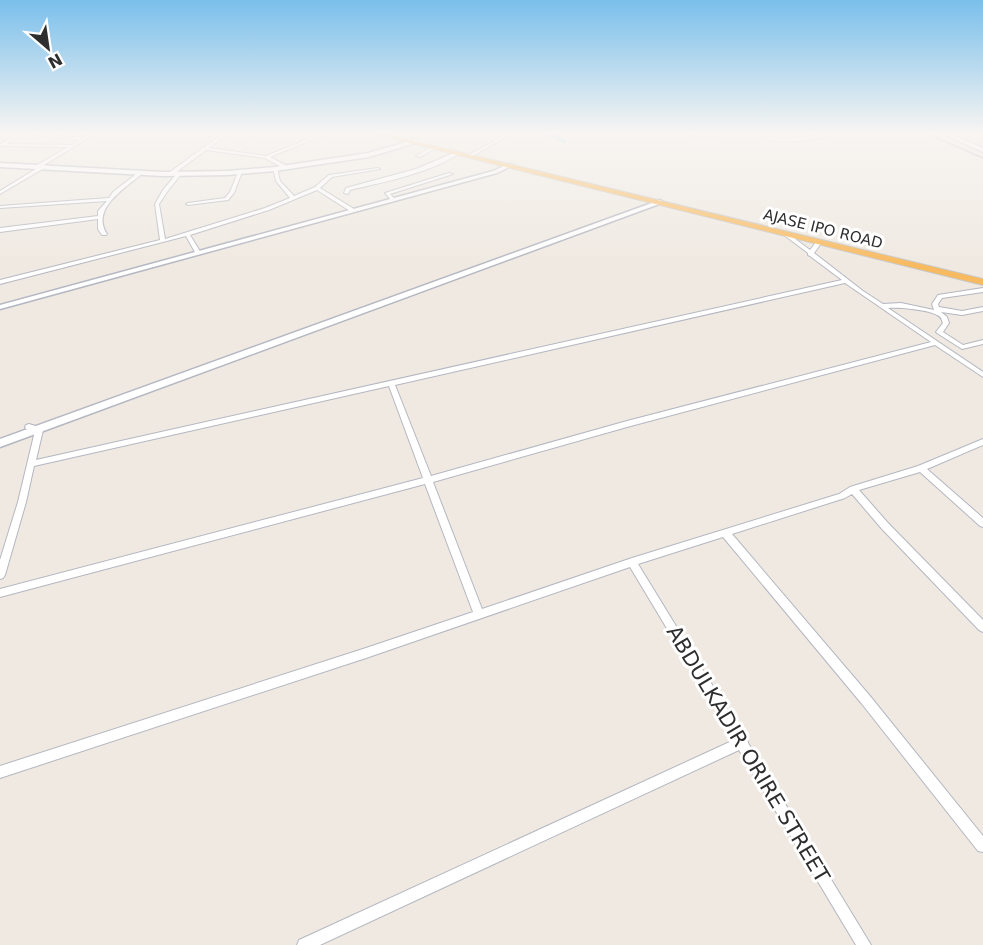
<svg xmlns="http://www.w3.org/2000/svg" width="983" height="945" viewBox="0 0 983 945" font-family="'DejaVu Sans',sans-serif">
<style>
.lines{fill:none;stroke-linecap:round;stroke-linejoin:round}
.river{fill:#75cff0;fill-rule:evenodd}
.minor-casing{stroke:#b4b7c1;stroke-width:2}
.tertiary-casing{stroke:#b4b7c1;stroke-width:3}
.trunk-casing{stroke:#c9c9c9;stroke-width:2}
.minor{fill:#fff;fill-rule:evenodd}
.tertiary{fill:#fff;fill-rule:evenodd}
.trunk{fill:#f8ba60;fill-rule:evenodd}
.rail{stroke:#a3a6b8;stroke-width:1.5}
.labels{text-anchor:middle;stroke-width:6;stroke-linejoin:round;paint-order:stroke}
.far-street-label{font-size:15px;fill:#2e2e2e;stroke:#fff}
.near-street-label{font-size:21px;fill:#2e2e2e;stroke:#fff}
</style>
<rect width="100%" height="100%" fill="#efe9e1"/>
<g class="lines">
<polygon class="river" points="547,134 555,134 568,142 563,143"/>
<g class="minor-casing">
<g id="minor">
<path d="M19,134h5l-17,10 65,1 8,-5 -51,-6c17,0 34,4 51,3 6,0 9,-3 15,-3l-51,31 2,1v1l-46,27v-3l39,-24 -2,-1v-1l31,-18 -68,-1v-2z"/>
<polygon points="222,134 227,134 209,148 266,156 320,134 326,134 270,157 287,166 287,168 283,168 265,158 206,150 174,174 170,174 170,172"/>
<polygon points="506,134 511,134 471,157 467,156"/>
<polygon points="689,134 704,136 723,134 704,138"/>
<path d="M758,134c8,0 15,5 24,5 17,0 34,-5 51,-5 -20,6 -57,13 -75,0z"/>
<polygon points="432,147 436,148 420,157 416,156"/>
<path d="M456,152l4,1c-32,21 -73,28 -110,37l-2,4 -4,-1 2,-5 70,-19z"/>
<polygon points="273,168 277,168 280,181 294,196 315,187 329,175 378,168 380,169 332,177 320,188 354,209 354,211 350,211 317,190 269,210 190,235 201,253 200,254 196,254 186,236 0,284 0,280 160,240 155,204 163,190 178,172 182,173 167,192 159,204 165,239 265,208 290,198 276,181"/>
<path d="M140,171l4,1c-16,15 -54,35 -37,62l-1,1h-4l-4,-6v-10l-98,13v-4l98,-12v-5l9,-10 -107,7v-2l109,-8 4,-6z"/>
<polygon points="240,171 242,172 234,193 228,200 188,205 186,204 188,203 225,198 230,192 238,172"/>
<polygon points="449,173 453,174 390,194 395,199 395,200 391,200 385,193"/>
<path d="M786,232l24,18 7,-9h4l1,1 -8,11 49,38 20,13 18,-1 33,7 -2,-6 6,-9 45,-7v4l-41,6 -4,6 1,3 23,4 21,-4v4l-21,4 -21,-3 6,5 2,6 -6,9 20,13 20,-5v4l-21,5 -25,-16 -1,-1 7,-9c-2,-4 -1,-6 -6,-8 -8,-5 -38,-8 -49,-7l95,64v5l-48,-32 -308,82 -194,55 49,127 150,-51 207,-64 11,-7 68,-21 65,-27v6l-56,24 56,49v9l-3,-1 -60,-54 -61,18 29,33 95,97v12l-4,-2 -97,-101 -30,-35 -7,4 -113,36 138,162 113,140v16l-5,-1 -116,-147 -139,-167 -85,27 106,173 3,1 1,5 123,202h-15l-117,-195 -419,195h-23l2,-5 435,-200 -104,-173 -264,91 -366,120v-12l366,-118 107,-36 -48,-128 -425,113v-8l423,-111 -34,-92 -355,80 -8,36 -21,73 -2,3 -3,1v-19l18,-58 17,-71 -9,-2 -1,-2 1,-2 3,-1 13,4 1,2 -7,30 806,-180 -32,-24 -2,-1v-2l-24,-18v-2zM845,283l86,59 -304,79 -196,55 -36,-91z"/>
</g>
</g>
<g class="tertiary-casing">
<g id="tertiary">
<polygon points="943,134 950,134 983,148 983,152"/>
<polygon points="417,139 419,142 369,157 275,171 228,175 163,176 0,167 0,163 163,172 228,171 275,167 368,153"/>
<polygon points="508,164 513,165 497,173 0,309 0,305 493,171"/>
<polygon points="660,200 663,202 662,203 0,447 0,439"/>
</g>
</g>
<g class="trunk-casing">
<polygon id="trunk" points="373,134 385,134 983,279 983,285"/>
</g>
<use href="#minor" class="minor"/>
<use href="#tertiary" class="tertiary"/>
<use href="#trunk" class="trunk"/>
<polyline class="rail" points="928,134 983,158"/>
</g>
<linearGradient id="sky" x2="0" y2="1"><stop stop-color="#7abfeb"/><stop offset="0.5" stop-color="#f8f5f2"/><stop offset="1" stop-color="#f8f5f2" stop-opacity="0"/></linearGradient>
<rect width="983" height="266" fill="url(#sky)"/>
<g class="labels">
<g class="far-street-label">
<text transform="translate(823 229) rotate(14)" y="5">AJASE IPO ROAD</text>
</g>
<g class="near-street-label">
<text transform="translate(748 754) rotate(59)" y="7">ABDULKADIR ORIRE STREET</text>
</g>
</g>
<g transform="translate(48 48) rotate(151)" stroke="#ffffff" stroke-width="4.5" paint-order="stroke">
<path d="M0-4.5L10 22L0 15L-10 22Z" fill="#2e2e2e"/>
<text y="-9" font-size="16" font-weight="bold" text-anchor="middle" fill="#2e2e2e">N</text>
</g>
</svg>
